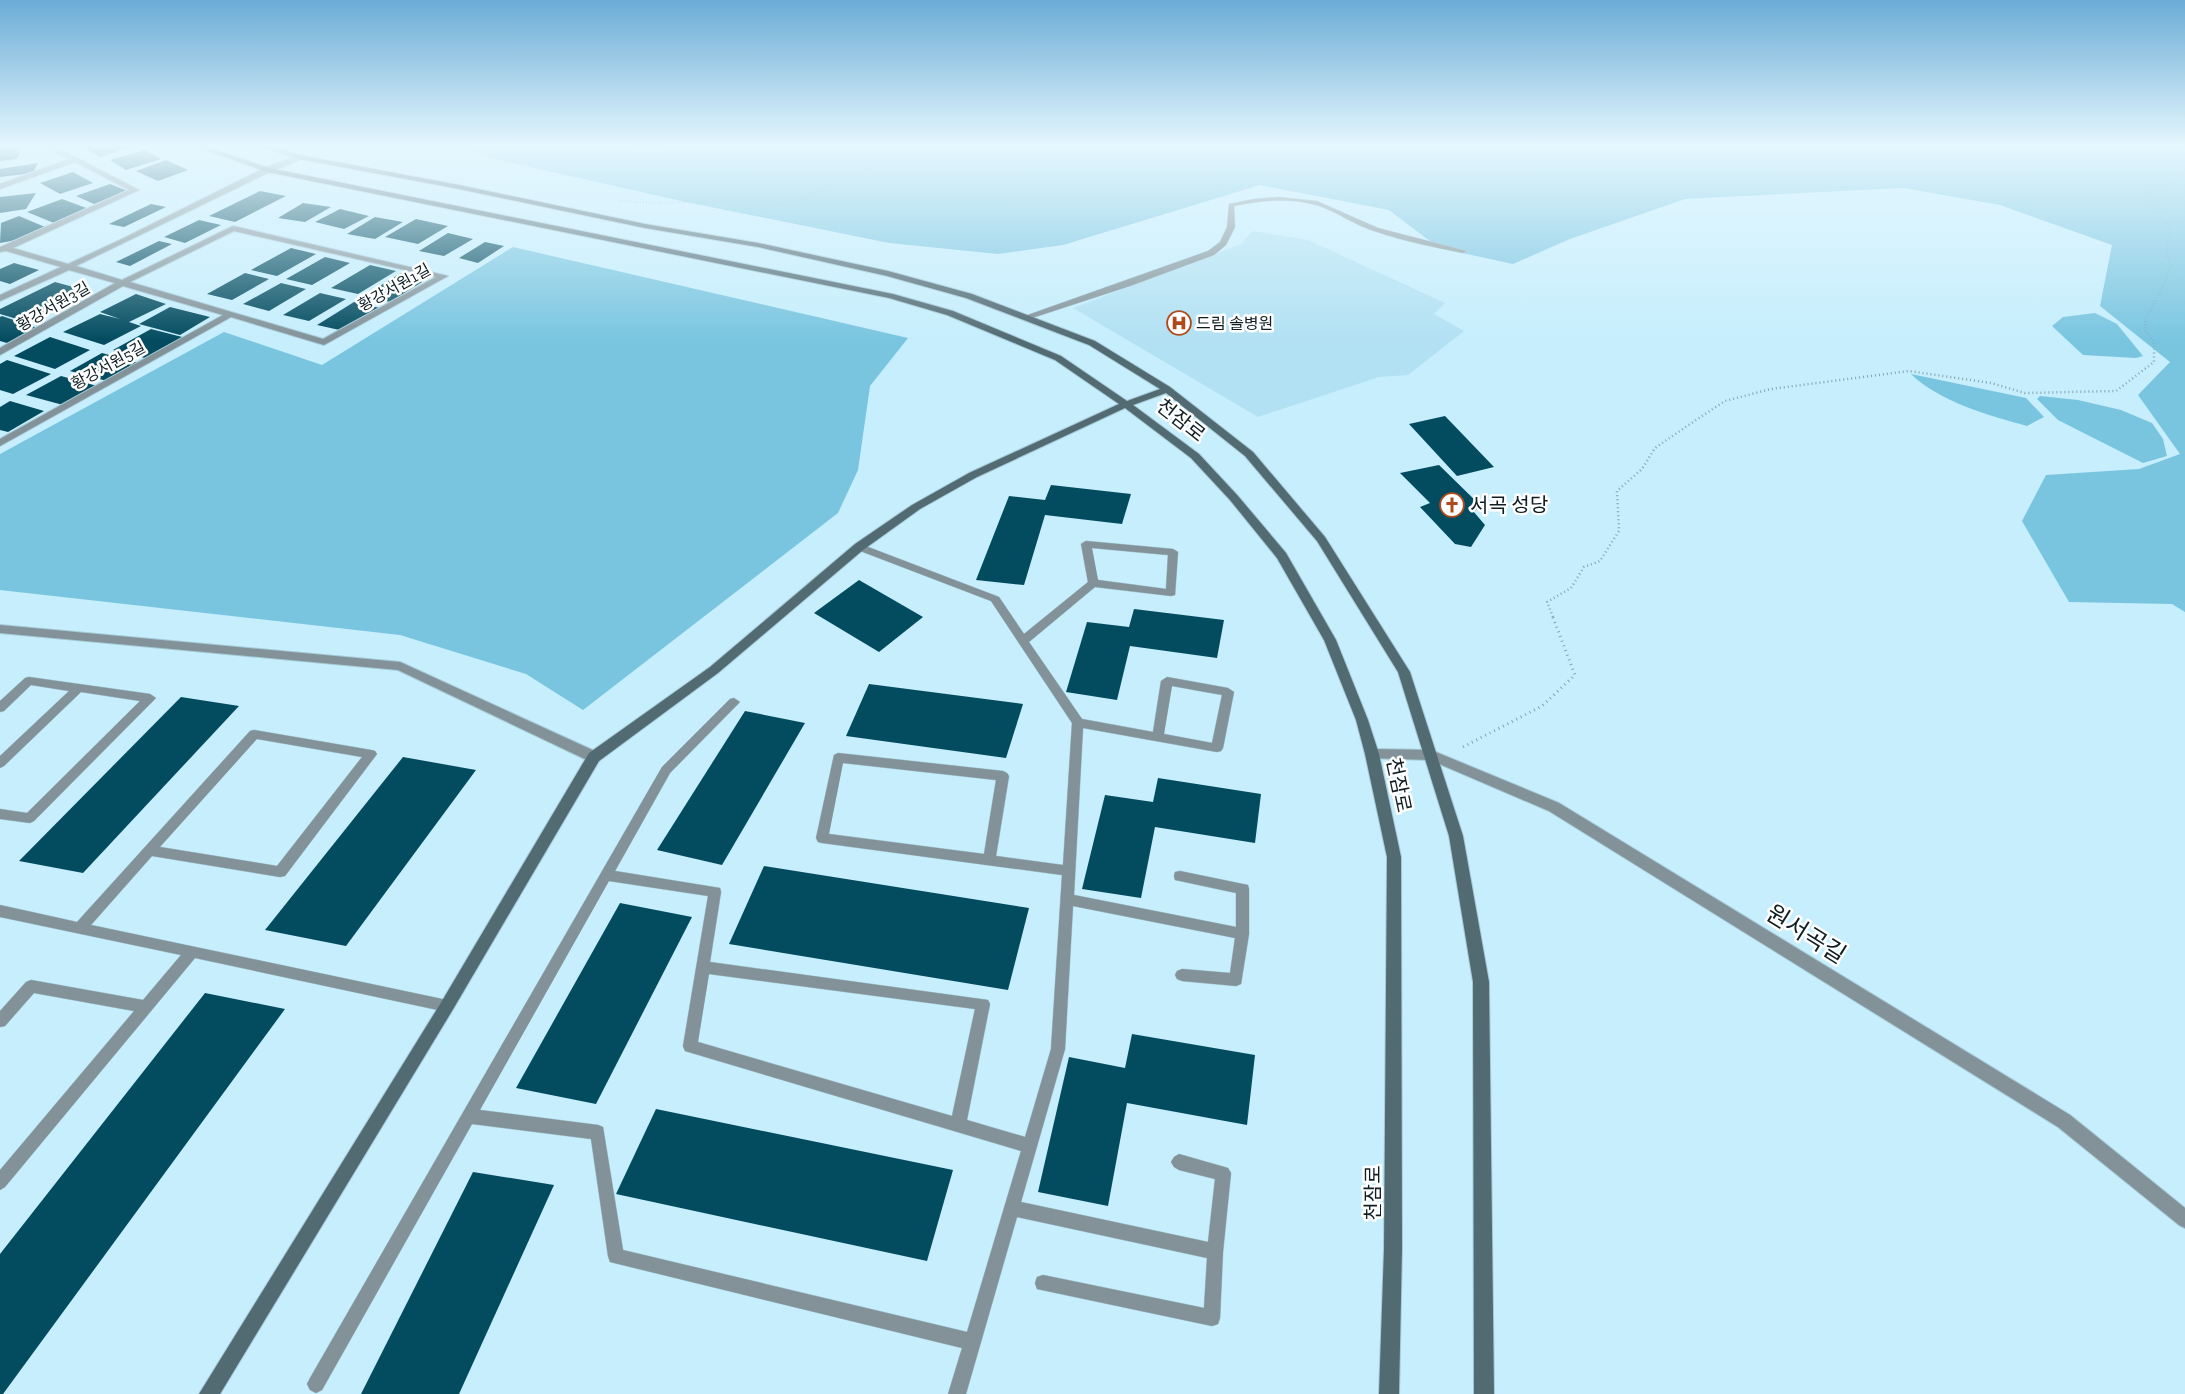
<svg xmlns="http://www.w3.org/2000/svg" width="2185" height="1394" viewBox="0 0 2185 1394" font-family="'Zilla Slab','Noto Sans KR',serif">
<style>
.built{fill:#b2e1f3}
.green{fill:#79c5e0}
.building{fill:#034c60}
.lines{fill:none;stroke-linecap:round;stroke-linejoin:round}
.lane-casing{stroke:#a5c9d6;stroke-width:1}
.street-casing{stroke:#a5c9d6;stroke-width:2}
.secondary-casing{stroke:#a5c9d6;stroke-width:2}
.path-far2{stroke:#85a4af;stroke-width:2;stroke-dasharray:0.5 2.5;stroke-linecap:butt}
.path-far1{stroke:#85a4af;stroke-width:2.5;stroke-dasharray:1 3;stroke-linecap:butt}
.path{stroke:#85a4af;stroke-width:3;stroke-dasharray:1 4;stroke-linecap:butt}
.lane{fill:#829298;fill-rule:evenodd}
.street{fill:#829298;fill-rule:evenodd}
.secondary{fill:#526a72;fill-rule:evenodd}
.labels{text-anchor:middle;stroke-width:5;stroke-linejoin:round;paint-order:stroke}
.far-street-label{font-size:16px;fill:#0f1e23;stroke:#fff}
.far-poi-label{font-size:16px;fill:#0f1e23;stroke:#fff;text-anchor:start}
.street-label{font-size:20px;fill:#0f1e23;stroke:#fff}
.poi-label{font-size:20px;fill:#0f1e23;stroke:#fff;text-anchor:start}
.near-street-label{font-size:24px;fill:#0f1e23;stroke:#fff}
</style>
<rect width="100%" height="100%" fill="#c6eefd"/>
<g class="built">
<polygon points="0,145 60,145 71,153 0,162"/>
<polygon points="1253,231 1308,240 1445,303 1434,314 1464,331 1408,375 1379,377 1258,417 1073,308 1241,244"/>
</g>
<g class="green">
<polygon points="449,145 615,145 647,153 679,145 2185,145 2185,612 2172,604 2069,602 2022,521 2046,475 2139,469 2180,454 2138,395 2170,362 2100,306 2112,245 2000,205 1903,188 1685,199 1570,239 1513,264 1439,248 1389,210 1260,185 1063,245 998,254 889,243 681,201 503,161"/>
<polygon points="513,247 908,338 870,386 858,470 838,513 583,710 526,674 400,635 0,590 0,454 224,332 322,365"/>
<polygon points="2095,313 2117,324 2143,356 2136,358 2083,355 2052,326 2063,317"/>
<path d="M1911,374l115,24 18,19 -17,9c-37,-10 -89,-25 -116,-52z"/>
<polygon points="2040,396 2078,400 2121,410 2152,423 2163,439 2167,456 2143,463 2058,420 2037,399"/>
</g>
<g class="building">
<polygon points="0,145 23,145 17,159 0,161"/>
<polygon points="85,145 127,145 131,147 100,157 81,146"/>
<polygon points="145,150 161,159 126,170 110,160"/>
<polygon points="166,160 188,170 158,181 136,171"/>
<polygon points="38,163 33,173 0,177 0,169"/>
<polygon points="73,172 93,183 60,194 40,183"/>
<polygon points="110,184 128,191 94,204 76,196"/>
<polygon points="260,191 286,196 235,222 209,216"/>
<polygon points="36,193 26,209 0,213 0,197"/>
<polygon points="62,199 89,209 54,223 27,212"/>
<polygon points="303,203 331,207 305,222 278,218"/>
<polygon points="151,204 166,207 124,227 109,224"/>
<polygon points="340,209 369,216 344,229 315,222"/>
<polygon points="19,216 45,227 22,239 0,243 1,223"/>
<polygon points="375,217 403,222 375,239 347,234"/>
<polygon points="416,219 448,226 418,244 385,237"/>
<polygon points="199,220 221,225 185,243 164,237"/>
<polygon points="448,233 473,239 444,256 419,251"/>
<polygon points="159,241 172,244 130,266 116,262"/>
<polygon points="485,242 504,246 478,263 459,258"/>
<polygon points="291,248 316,254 277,276 251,270"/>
<polygon points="325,257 350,263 312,285 286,279"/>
<polygon points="14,263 39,270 10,284 0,281 0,269"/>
<polygon points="370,265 396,271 358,294 331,288"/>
<polygon points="245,273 269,279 232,300 207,294"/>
<polygon points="401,273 427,279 390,302 363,296"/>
<polygon points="55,282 88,291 27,322 0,314 0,309"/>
<polygon points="281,283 306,289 269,311 243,304"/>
<polygon points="320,293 346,299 309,321 283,315"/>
<polygon points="136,294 166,304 129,322 141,326 104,345 63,332 100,314 120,319 100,312"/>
<polygon points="354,302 380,308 344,331 317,325"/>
<polygon points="170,307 210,317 180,335 139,324"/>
<polygon points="2,316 38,328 7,343 0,341 0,317"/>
<polygon points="151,329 186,338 149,359 113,350"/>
<polygon points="50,337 90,350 55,369 14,356"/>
<polygon points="102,353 138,363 107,381 70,371"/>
<polygon points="7,360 51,374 13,394 0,390 0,364"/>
<polygon points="61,376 97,386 63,405 26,395"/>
<polygon points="10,401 44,411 8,432 0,430 0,407"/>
<polygon points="1445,416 1494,467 1457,476 1409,424"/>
<polygon points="1439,465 1483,508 1473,511 1485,525 1471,547 1455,544 1420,507 1430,503 1400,473"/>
<polygon points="1051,485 1131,494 1122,524 1045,515 1024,585 976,580 1009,496 1045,500"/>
<polygon points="859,580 923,617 879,652 814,613"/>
<polygon points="1134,609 1224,620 1217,658 1130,646 1117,700 1066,692 1087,622 1129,627"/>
<polygon points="869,684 1023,704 1006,758 846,736"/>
<polygon points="181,697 239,706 83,873 19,861"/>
<polygon points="745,711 805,723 722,865 657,850"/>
<polygon points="403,757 476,770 346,946 265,930"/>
<polygon points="1158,778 1261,794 1255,843 1155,827 1141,898 1082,889 1105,795 1153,802"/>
<polygon points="764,866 1029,908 1008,990 729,944"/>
<polygon points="620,903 692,917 596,1104 516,1088"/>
<polygon points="205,993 285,1009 3,1394 0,1394 0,1254"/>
<polygon points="1132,1034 1255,1055 1247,1125 1127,1103 1108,1206 1038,1192 1069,1057 1125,1068"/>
<polygon points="656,1109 953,1170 927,1261 616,1194"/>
<polygon points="473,1172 554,1185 459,1394 361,1394"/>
</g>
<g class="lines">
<g class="lane-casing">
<g id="lane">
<path d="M1278,197l39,4 61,27 89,23 -4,2c-30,-6 -60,-12 -89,-22 -19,-6 -34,-17 -52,-24 -28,-10 -60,-7 -88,-1l1,21 -9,18 -12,10 -84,31 -101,33 -7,-2 186,-66 12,-9 7,-15 2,-23 25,-5z"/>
<path d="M1086,541l87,8 5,3 -3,43 -4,1 -76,-9 -66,55 53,77 71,13 8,-51 6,-4 61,11 6,4 -11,56 -2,3 -4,1 -134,-24 -9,167 162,32v-34l-56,-12 -5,-1 -1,-4 1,-4 5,-1 63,13 5,1 1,4v45l-8,50 -5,2 -54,-5 -5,-2 -2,-4 2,-4 5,-2 48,4 5,-35 -162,-32 -8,143 -44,153 187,40 7,-63 -36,-9 -5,-3 -3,-5 3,-5 5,-3 49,14 3,5 -8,79 -3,66 -2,6 -6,2 -175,-37 -2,-6 2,-6 6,-2 161,33 3,-50 -190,-41 -51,177h-18l14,-46 -352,-86 -2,-6 -17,-117 -119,-15 -150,266 -6,3 -6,-3 -3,-6 3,-6 352,-611 68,-68 4,-1 6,4 -70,71 -55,98 105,17 1,4 -11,70 278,38 2,4 -23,116 58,17 26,-88 11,-174 -240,-32 -4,-1 -2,-4 18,-83 4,-2 165,18 4,2 2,3 -13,80 67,9 9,-142 -81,-122 -136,-52 -1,-2 5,-3 4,1 136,52 25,37 64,-52 -7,-38zM1092,548l76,7 -2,34 -68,-9zM1172,686l50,9 -10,48 -48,-9zM843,763l153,17 -12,74 -155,-20zM609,881l99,15 -25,150 2,5 336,100 -54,181 -344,-82 -20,-123 -5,-2 -118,-15zM709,974l266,35 -23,107 -254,-74z"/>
<polygon points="29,677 150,694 156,698 34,821 30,823 0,819 0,809 27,813 140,701 81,692 4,766 0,768 0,756 69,691 31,685 4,711 0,712 0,701 25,678"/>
<path d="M254,730l117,20 4,1 2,3 -92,122 -5,1 -128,-21 -61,69 356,75 5,2 2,4 -2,4 -5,2 -252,-54 -190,229 -5,3v-20l134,-159 -100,-18 -29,33 -5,1v-16l26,-29 5,-2 112,20 38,-45 -181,-38v-12l77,17 173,-191zM257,739l105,18 -85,109 -117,-19z"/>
</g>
</g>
<g class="street-casing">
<g id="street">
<path d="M43,145h9l87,45 -126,58 55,16 56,-26 140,-70 35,-13h3v4l-32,13 -194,94 46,14 111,-54 215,50 -124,69 -93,-28 -231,129v-7l223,-124 -100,-29 -123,69v-7l115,-65 -46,-13 -69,31v-6l61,-28 -55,-16 -6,1v-5l129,-57 -54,-28 -75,27v-5l69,-25zM234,231l202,46 -113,62 -193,-57z"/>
<polygon points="0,625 400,662 599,753 601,757 599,761 589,761 398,670 0,633"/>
<polygon points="1372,749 1431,750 1559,803 2070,1115 2185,1208 2185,1228 2179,1225 2058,1127 1549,811 1430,760 1367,758 1365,754 1367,750"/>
</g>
</g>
<g class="secondary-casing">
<polygon id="secondary" points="191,145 202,145 269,168 893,294 953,311 1061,356 1127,401 1160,389 1089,345 966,298 887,276 758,247 645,228 459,189 299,159 254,145 266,145 300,155 459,185 645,224 758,243 888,271 972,294 1095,341 1170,387 1253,452 1325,537 1410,672 1463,836 1489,982 1494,1394 1474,1394 1473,982 1449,836 1398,672 1317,541 1245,456 1166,393 1133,405 1199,454 1238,496 1286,553 1336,640 1368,720 1379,754 1401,857 1402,1249 1399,1394 1379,1394 1384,1249 1387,857 1365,754 1356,720 1324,640 1277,558 1230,500 1191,458 1125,408 977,477 920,509 863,550 718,673 599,761 452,1011 220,1394 199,1394 442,1001 589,753 710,667 855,544 912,505 969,473 1119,404 1055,360 947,315 889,298 267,172"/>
</g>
<g class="path-far2">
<polyline points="1195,145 1216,172 1217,184 1224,192"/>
<polyline points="2147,145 2179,170 2179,180 2160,186 2145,196 2171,228 2166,253 2171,264 2165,282 2145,320 2146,331 2154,342 2154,352"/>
<polyline points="619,201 662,203 720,201 738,206 779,205 796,202 810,194 900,156 919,145"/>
</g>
<polyline class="path-far1" points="1553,617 1547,602 1571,588 1584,567 1600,561 1619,531 1617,491 1642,469 1655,448 1696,420 1725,401 1771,389 1909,371 1991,383 2025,393 2116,391 2154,362 2154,351"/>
<polyline class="path" points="1463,747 1542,706 1575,675 1552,615"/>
<use href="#lane" class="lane"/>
<use href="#street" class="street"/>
<use href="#secondary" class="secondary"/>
</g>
<linearGradient id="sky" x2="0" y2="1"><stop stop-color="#6bacd6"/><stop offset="0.43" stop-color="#e5f7fe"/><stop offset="1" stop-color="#e5f7fe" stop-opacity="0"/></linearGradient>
<rect width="2185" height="340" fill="url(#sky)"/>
<defs>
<g id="hospital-ring" transform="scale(1.25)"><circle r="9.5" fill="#fff" stroke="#af4a1c" stroke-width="1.5"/><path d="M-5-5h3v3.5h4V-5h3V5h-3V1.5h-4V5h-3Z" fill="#af4a1c"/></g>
<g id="church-ring" transform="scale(1.25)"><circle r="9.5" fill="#fff" stroke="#af4a1c" stroke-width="1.5"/><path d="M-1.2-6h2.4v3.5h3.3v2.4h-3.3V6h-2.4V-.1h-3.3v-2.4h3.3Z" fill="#af4a1c"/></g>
</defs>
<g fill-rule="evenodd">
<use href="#hospital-ring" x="1179" y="323"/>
<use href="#church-ring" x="1452" y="505"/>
</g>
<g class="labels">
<g class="far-street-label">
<text transform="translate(394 287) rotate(-29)" y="6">황강서원1길</text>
<text transform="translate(53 306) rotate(-30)" y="6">황강서원3길</text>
<text transform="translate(108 365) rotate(-29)" y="6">황강서원5길</text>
</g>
<g class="far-poi-label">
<text x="1196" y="329">드림 솔병원</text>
</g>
<g class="street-label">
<text transform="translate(1181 420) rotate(38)" y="7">천잠로</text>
<text transform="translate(1399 785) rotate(78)" y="7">천잠로</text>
<text transform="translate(1373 1193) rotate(-90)" y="7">천잠로</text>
</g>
<g class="poi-label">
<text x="1470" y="512">서곡 성당</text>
</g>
<g class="near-street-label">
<text transform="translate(1806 934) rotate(32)" y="8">원서곡길</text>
</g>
</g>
</svg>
